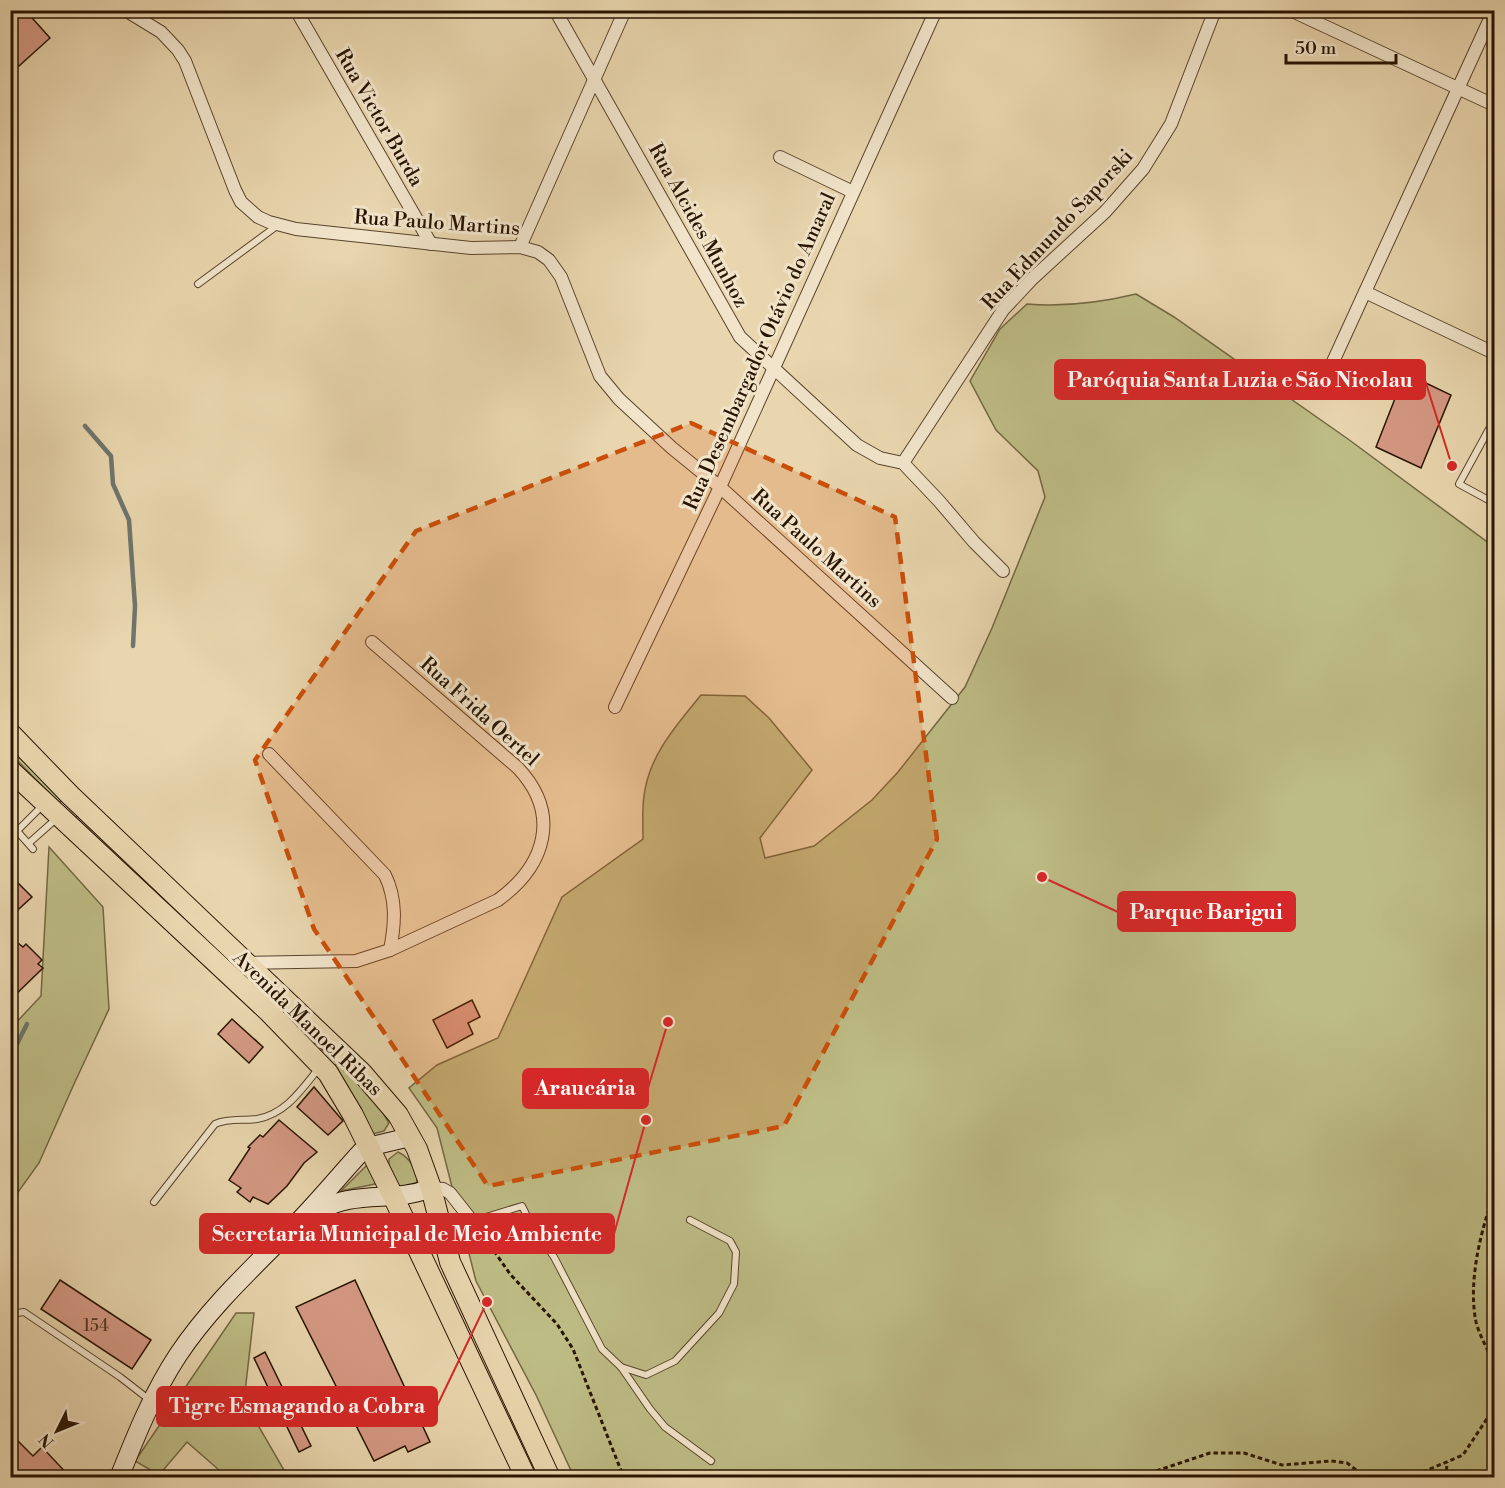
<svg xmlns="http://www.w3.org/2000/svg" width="1505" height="1488" viewBox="0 0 1505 1488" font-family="'Libre Bodoni',serif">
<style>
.green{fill:#bebc85;stroke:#736843;stroke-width:1.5}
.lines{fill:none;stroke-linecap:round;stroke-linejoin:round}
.stream{stroke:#6e756d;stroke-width:4.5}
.building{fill:#d59984;stroke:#281401;stroke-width:1.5}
.lane-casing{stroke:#58442c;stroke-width:8}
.street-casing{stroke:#58442c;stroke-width:14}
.secondary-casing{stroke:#281401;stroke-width:20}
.primary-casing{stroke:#281401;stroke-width:22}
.path{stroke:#281401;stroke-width:3;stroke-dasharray:4.5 3;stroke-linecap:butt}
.lane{stroke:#f1e4ca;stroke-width:6}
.street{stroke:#f1e4ca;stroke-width:12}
.secondary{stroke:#f1e4ca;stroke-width:18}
.primary{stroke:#e9d6ae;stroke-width:20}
.marked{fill:#cb4f0a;fill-opacity:0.2;stroke:#cb4f0a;stroke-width:4.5;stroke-dasharray:12 8;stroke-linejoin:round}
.labels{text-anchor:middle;stroke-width:6;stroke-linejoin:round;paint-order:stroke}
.number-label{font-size:16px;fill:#533522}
.street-label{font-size:20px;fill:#281401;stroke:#f1e4ca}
.leader{fill:none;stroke:#d62828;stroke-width:2}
.callout-dot{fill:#d62828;stroke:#f1e4ca;stroke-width:2}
.callout{fill:#d62828;stroke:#d62828;stroke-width:2}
.callout-label{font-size:21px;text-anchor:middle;font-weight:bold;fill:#fff}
</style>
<rect width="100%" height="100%" fill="#e9d6ae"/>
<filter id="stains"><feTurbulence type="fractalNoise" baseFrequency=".00333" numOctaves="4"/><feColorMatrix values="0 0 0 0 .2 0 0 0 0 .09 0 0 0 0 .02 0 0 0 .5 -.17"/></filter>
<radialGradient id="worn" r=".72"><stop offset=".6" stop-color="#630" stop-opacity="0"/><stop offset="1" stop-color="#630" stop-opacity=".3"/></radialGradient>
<g class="green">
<path d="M1136,294l38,23 174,122 146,108v930h-920l-38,-82 -60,-114 -39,-153 -28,-40 28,-23 61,-27 64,-141 81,-58c0,-14 -1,-29 1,-43 5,-41 32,-70 57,-101l44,1 24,22 43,52 -52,68 5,20 49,-12 58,-46 26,-28 67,-85 27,-59 53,-131 -7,-26 -42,-41 -26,-49 30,-52 27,-25c37,3 72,-1 109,-10z"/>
<polygon points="10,745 62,800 59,803 11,754"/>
<polygon points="78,815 174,904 170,908 75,818"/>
<polygon points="49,847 103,907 109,1009 74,1084 39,1163 11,1202 11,1028 41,996"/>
<polygon points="340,1061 380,1108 389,1123 384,1131 373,1134 332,1068"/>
<path d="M398,1152c11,5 22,20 18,33l-16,3 -11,-23v-6z"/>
<polygon points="368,1164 377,1181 375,1184 341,1191"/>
<polygon points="236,1313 254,1313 244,1401 288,1477 227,1477 187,1442 159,1475 135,1461"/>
</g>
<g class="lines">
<g class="stream">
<polyline points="85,426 111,456 113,484 129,520 135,606 133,646"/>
<polyline points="10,1058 27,1024"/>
</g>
</g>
<g class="building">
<polygon points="10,10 25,10 50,38 10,74"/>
<polygon points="1405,373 1451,395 1421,468 1376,447"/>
<polygon points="10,875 32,897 10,917"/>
<polygon points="18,943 23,947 26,944 42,960 38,964 43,968 10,1000 10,951"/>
<polygon points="472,1000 480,1017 468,1023 473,1034 447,1048 433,1020"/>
<polygon points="232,1019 263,1047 249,1063 218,1034"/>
<polygon points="314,1087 343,1121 328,1135 297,1107"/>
<polygon points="279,1120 317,1152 304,1163 287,1186 268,1204 253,1197 250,1202 237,1192 241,1188 229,1180 250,1148 248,1147 260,1135 263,1137"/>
<polygon points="60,1280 151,1340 132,1369 41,1309"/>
<polygon points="355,1280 430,1442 408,1452 405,1446 374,1461 296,1307"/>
<polygon points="265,1352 311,1446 299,1452 254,1358"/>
<polygon points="10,1433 33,1456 42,1447 71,1478 16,1478 10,1472"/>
</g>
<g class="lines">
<g class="lane-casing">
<g id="lane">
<polyline points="198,284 278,225"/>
<polyline points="1494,432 1489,429 1459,484 1494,503"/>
<polyline points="10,826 17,831 44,804"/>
<polyline points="17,831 33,849"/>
<polyline points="29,843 56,819"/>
<path d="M154,1202l61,-78c14,-6 27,-3 42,-5 29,-5 45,-30 62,-51"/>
<polyline points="473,1221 522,1206 532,1226 554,1257 602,1349 621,1367 646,1375 675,1361 719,1313 734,1284 736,1252 730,1241 690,1220"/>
<polyline points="487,1240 532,1226"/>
<polyline points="10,1316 17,1313 24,1312 120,1377 151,1401"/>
<polyline points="621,1367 650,1409 665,1427 711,1461"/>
</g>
</g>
<g class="street-casing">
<g id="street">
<polyline points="125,10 161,32 178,50 185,61 235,190 241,202 258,217 269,222 296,229 471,248 520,247 538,252 549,260 561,277 600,376 619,399 672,448 720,487 952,698"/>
<polyline points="296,10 431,244"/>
<polyline points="555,10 740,337 857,445 880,458 903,463 939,501 974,542 1003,571"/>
<polyline points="1290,10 1494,105"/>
<polyline points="780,157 853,192"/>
<polyline points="520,247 625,10"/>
<polyline points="1365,292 1494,353"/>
<polyline points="1326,377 1494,10"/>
<polyline points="903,463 1003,310 1033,278 1105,212 1143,169 1171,124 1215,10"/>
<polyline points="615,707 720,487 936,10"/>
<path d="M269,754l116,121c12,25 10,49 5,75"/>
<path d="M247,963l109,-2 34,-11 108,-50c48,-35 63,-86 20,-132l-146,-126"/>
<polyline points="431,1188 443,1189 450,1193 487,1240"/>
</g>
</g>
<g class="secondary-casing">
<g id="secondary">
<path d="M309,1215c13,-6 25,-13 39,-15 29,-6 53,0 83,-12"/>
<path d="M119,1478c17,-43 34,-85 59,-123 34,-51 80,-92 122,-135 21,-22 41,-46 61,-68l7,-5 42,-10"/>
</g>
</g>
<g class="primary-casing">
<g id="primary">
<polyline points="10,733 70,795 362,1073 398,1115 417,1149 431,1188 450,1262 550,1478"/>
<polyline points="10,770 270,1013 328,1073 353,1115 393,1196 526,1478"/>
</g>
</g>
<g class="path">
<path d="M1494,1195c-14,37 -26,88 -18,127 4,16 15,31 18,47"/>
<polyline points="494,1251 510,1274 557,1324 573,1349 624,1478"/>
<polyline points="1135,1478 1210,1453 1244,1453 1282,1465 1331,1461 1347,1463 1367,1478"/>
<polyline points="1409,1478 1463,1455 1490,1414 1494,1398"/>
<polyline points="1446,1478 1447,1462"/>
</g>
<use href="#lane" class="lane"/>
<use href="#street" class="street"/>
<use href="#secondary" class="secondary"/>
<use href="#primary" class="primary"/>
</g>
<path class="marked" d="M691,423l204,94 42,322 -153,287 -296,60 -174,-257 -59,-169 161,-229z"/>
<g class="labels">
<g class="number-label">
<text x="96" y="1331">154</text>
</g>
<g class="street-label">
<text transform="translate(380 117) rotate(60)" y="7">Rua Victor Burda</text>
<text transform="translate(437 222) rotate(4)" y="7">Rua Paulo Martins</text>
<text transform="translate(699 225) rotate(61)" y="7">Rua Alcides Munhoz</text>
<text transform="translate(1057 229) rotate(-47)" y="7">Rua Edmundo Saporski</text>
<text transform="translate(759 351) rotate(-66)" y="7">Rua Desembargador Otávio do Amaral</text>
<text transform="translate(817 548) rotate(42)" y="7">Rua Paulo Martins</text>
<text transform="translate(480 711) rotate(42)" y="7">Rua Frida Oertel</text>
<text transform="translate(308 1023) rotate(44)" y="7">Avenida Manoel Ribas</text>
</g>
</g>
<path class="leader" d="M1452 466L1425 380M1042 877L1118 912M668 1022L648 1088M646 1120L614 1234M487 1302L437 1406"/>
<g class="callout-dot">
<circle cx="1452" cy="466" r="6"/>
<circle cx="1042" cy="877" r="6"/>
<circle cx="668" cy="1022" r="6"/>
<circle cx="646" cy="1120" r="6"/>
<circle cx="487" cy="1302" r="6"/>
</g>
<g class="callout">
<rect x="1055" y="360" width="370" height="39" rx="6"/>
<rect x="1118" y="892" width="177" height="39" rx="6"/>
<rect x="523" y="1069" width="125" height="39" rx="6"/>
<rect x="200" y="1214" width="414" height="39" rx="6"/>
<rect x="157" y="1387" width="280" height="39" rx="6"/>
</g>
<g class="callout-label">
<text x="1240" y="387">Paróquia Santa Luzia e São Nicolau</text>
<text x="1206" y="919">Parque Barigui</text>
<text x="585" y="1095">Araucária</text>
<text x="407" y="1241">Secretaria Municipal de Meio Ambiente</text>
<text x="297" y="1413">Tigre Esmagando a Cobra</text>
</g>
<rect width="1505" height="1488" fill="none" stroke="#e9d6ae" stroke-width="36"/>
<rect x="12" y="12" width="1481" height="1464" fill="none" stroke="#281401" stroke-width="3"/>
<rect x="18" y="18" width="1469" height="1452" fill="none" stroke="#281401" stroke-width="1.5"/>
<g transform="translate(57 1431) rotate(227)" stroke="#f1e4ca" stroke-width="4.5" paint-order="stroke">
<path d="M0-4.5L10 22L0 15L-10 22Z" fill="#281401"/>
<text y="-9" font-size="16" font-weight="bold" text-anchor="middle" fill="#281401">N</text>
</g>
<path d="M1286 54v9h110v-9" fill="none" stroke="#281401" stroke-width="3"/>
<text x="1295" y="54" font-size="18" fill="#281401" stroke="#f1e4ca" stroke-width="4.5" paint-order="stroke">50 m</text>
<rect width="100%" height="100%" filter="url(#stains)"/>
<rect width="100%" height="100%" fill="url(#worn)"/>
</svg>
